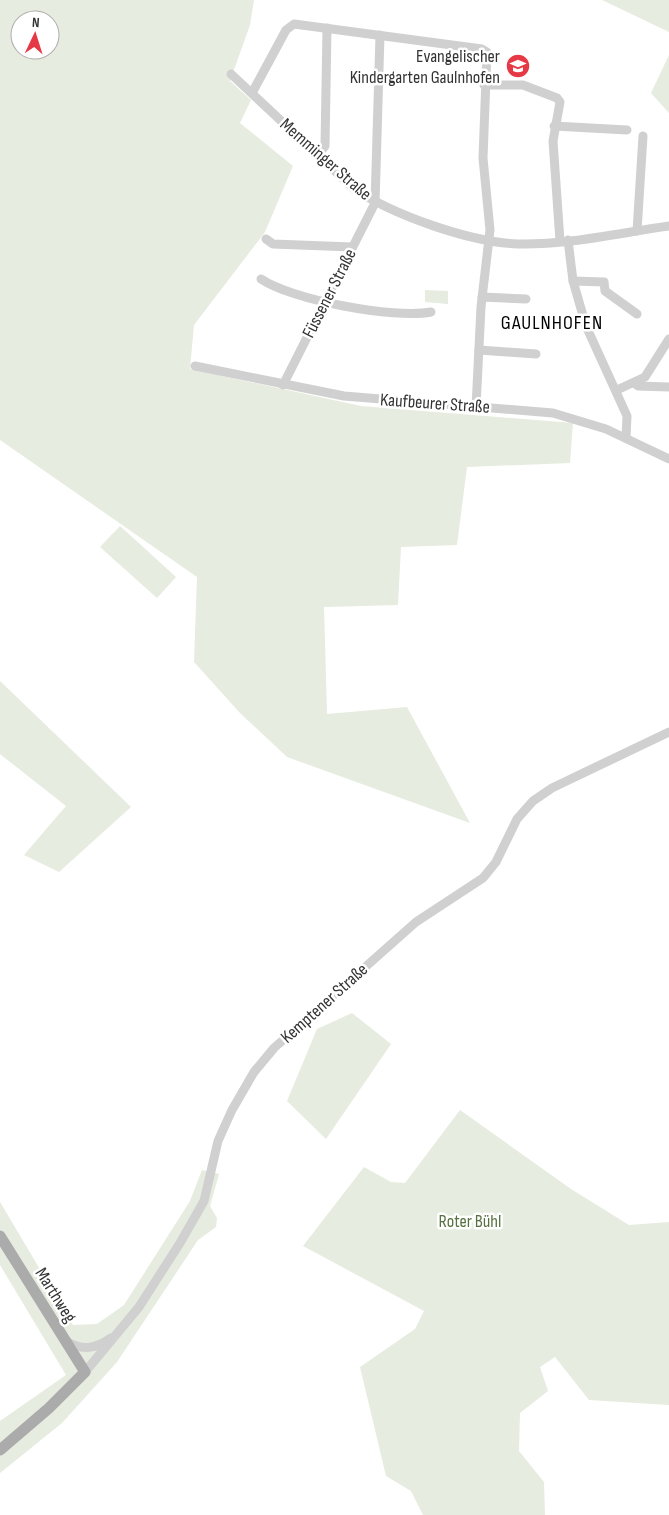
<svg xmlns="http://www.w3.org/2000/svg" width="669" height="1515" viewBox="0 0 669 1515" font-family="'Sofia Sans Condensed',sans-serif">
<style>
.green{fill:#e6ecdf;fill-rule:evenodd}
.lines{fill:none;stroke-linecap:round;stroke-linejoin:round}
.minor{stroke:#d0d0d0;stroke-width:9}
.major{stroke:#ababab;stroke-width:11}
.labels{text-anchor:middle;stroke-width:5;stroke-linejoin:round;paint-order:stroke}
.poi-label{font-size:18px;fill:#333;stroke:#fff;text-anchor:end}
.street-label{font-size:18px;fill:#333;stroke:#fff}
.park-label{font-size:18px;fill:#56703f;stroke:#fff}
.quarter-label{font-size:20px;letter-spacing:1px;fill:#000;stroke:#fff}
</style>
<rect width="100%" height="100%" fill="#fff"/>
<g class="green">
<path d="M0,0h254l-4,25 -20,56 21,19 -11,23 53,43 -28,66 -71,93 -4,44 171,37 212,17 -3,40 -103,4 -10,78 -56,2 -3,58 -74,2 3,107 80,-7 63,116 -183,-66 -47,-44 -46,-51 3,-85 -197,-137zM20,20h30v30h-30z"/>
<polygon points="602,0 669,0 669,32"/>
<polygon points="669,55 669,113 651,93"/>
<polygon points="425,290 448,291 448,304 425,302"/>
<polygon points="120,526 176,577 157,598 100,547"/>
<polygon points="0,681 131,807 59,872 24,855 66,806 0,754"/>
<polygon points="352,1013 391,1044 326,1139 287,1101 317,1029"/>
<polygon points="460,1110 571,1189 629,1225 669,1222 669,1405 589,1400 555,1357 540,1367 548,1391 520,1413 519,1451 544,1482 545,1515 423,1515 411,1491 386,1476 360,1367 415,1329 424,1311 303,1246 364,1167 391,1182 405,1183"/>
<polygon points="202,1170 219,1174 210,1206 217,1218 216,1227 198,1240 117,1362 62,1423 0,1473 0,1421 66,1375 0,1265 0,1202 73,1325 97,1324 124,1305 190,1201"/>
</g>
<g class="lines">
<g class="minor">
<path d="M231,74l122,114c40,27 116,54 165,56 50,1 101,-11 151,-18"/>
<polyline points="484,85 523,85 557,98 560,102 553,141 560,241"/>
<polyline points="252,93 286,30 294,24 482,49 487,52 483,158 490,230 481,307 476,407"/>
<polyline points="554,126 627,130"/>
<polyline points="318,155 325,146 327,28"/>
<polyline points="637,231 643,136"/>
<polyline points="266,239 273,244 352,247"/>
<polyline points="568,240 573,281 586,326 627,416 626,437"/>
<path d="M261,279c31,21 133,40 170,33"/>
<polyline points="573,281 604,282 605,291 637,314"/>
<polyline points="482,297 526,299"/>
<polyline points="479,350 536,354"/>
<polyline points="195,366 344,396 553,413 606,429 669,459"/>
<polyline points="634,383 638,386 669,387"/>
<polyline points="283,385 375,203 380,35"/>
<polyline points="617,390 645,377 669,339"/>
<path d="M66,1341c16,10 29,8 45,-3"/>
<polyline points="85,1372 139,1307 180,1243 204,1201 218,1141 232,1110 254,1072 274,1048 416,922 483,878 496,862 517,819 533,801 552,788 669,732"/>
</g>
<polyline class="major" points="0,1236 85,1372 49,1408 0,1450"/>
</g>
<defs>
<g id="school-disc" transform="scale(1.25)"><circle r="9.5" fill="#e63946" stroke="#fff"/><path d="M0-5L7-2L0 1L-7-2ZM-4 1L0 2.5L4 1V4Q0 6-4 4Z" fill="#fff"/></g>
</defs>
<g fill-rule="evenodd">
<use href="#school-disc" x="518" y="66"/>
</g>
<g class="labels">
<g class="poi-label">
<text x="500" y="62">Evangelischer<tspan x="500" dy="21">Kindergarten Gaulnhofen</tspan></text>
</g>
<g class="street-label">
<text transform="translate(326 159) rotate(41)" y="6">Memminger Straße</text>
<text transform="translate(329 293) rotate(-63)" y="6">Füssener Straße</text>
<text transform="translate(435 403) rotate(4)" y="6">Kaufbeurer Straße</text>
<text transform="translate(324 1003) rotate(-42)" y="6">Kemptener Straße</text>
<text transform="translate(56 1295) rotate(58)" y="6">Marthweg</text>
</g>
<g class="park-label">
<text x="470" y="1227">Roter Bühl</text>
</g>
<g class="quarter-label">
<text x="552" y="329">GAULNHOFEN</text>
</g>
</g>
<g transform="translate(35 35) rotate(4)"><circle r="24" fill="#ffffff" stroke="#adadad"/>
<path d="M0-4L9 19L0 12L-9 19Z" fill="#e63946"/>
<text y="-8" font-size="14" font-weight="bold" text-anchor="middle" fill="#333333">N</text>
</g>
</svg>
